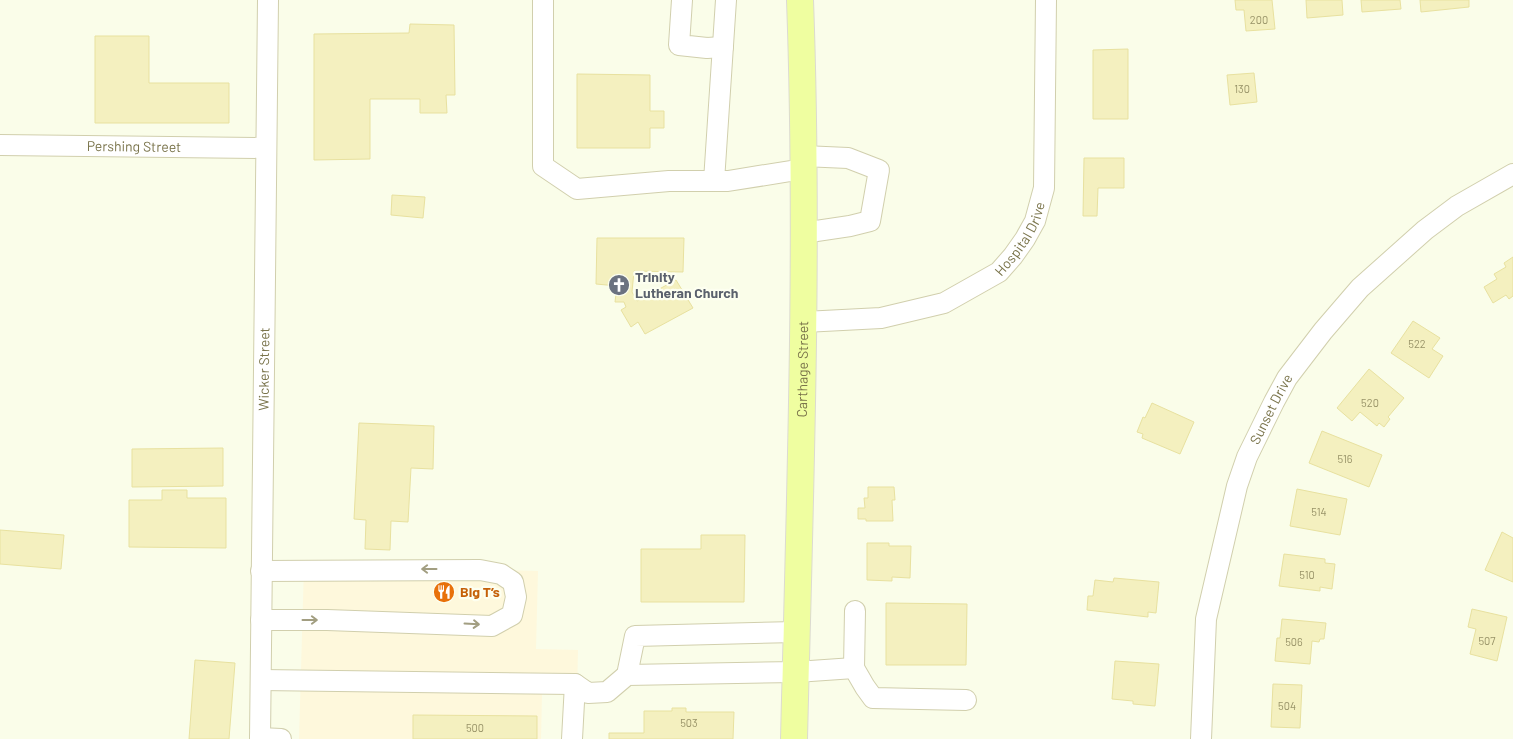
<svg xmlns="http://www.w3.org/2000/svg" width="1513" height="739" viewBox="0 0 1513 739" font-family="Barlow,sans-serif">
<style>
.commercial{fill:#fef8dc}
.building{fill:#f4f0bf;stroke:#e8e19f}
.lines{fill:none;stroke-linecap:round;stroke-linejoin:round}
.minor-casing{stroke:#d1cfad;stroke-width:22}
.major-casing{stroke:#dcdbd0;stroke-width:28}
.minor{stroke:#fff;stroke-width:20}
.major{stroke:#effea0;stroke-width:26}
.oneway{stroke:#a29e81}
.labels{text-anchor:middle;stroke-width:4.5;stroke-linejoin:round;paint-order:stroke}
.number-label{font-size:11px;fill:#989368}
.street-label{font-size:14px;fill:#7a744b;stroke:#fdfff0}
.worship-label{font-size:14px;font-weight:bold;fill:#5b616d;stroke:#fdfff0;text-anchor:start}
.food-label{font-size:14px;font-weight:bold;fill:#c56008;stroke:#fdfff0;text-anchor:start}
</style>
<rect width="100%" height="100%" fill="#fafde9"/>
<polygon class="commercial" points="304,566 538,571 536,649 578,650 577,695 542,694 541,739 299,739"/>
<g class="building">
<polygon points="1235,0 1272,0 1275,29 1246,31 1244,10 1236,10"/>
<polygon points="1306,0 1342,0 1343,15 1307,18"/>
<polygon points="1361,0 1400,0 1401,9 1362,12"/>
<polygon points="1420,0 1469,0 1469,7 1421,12"/>
<polygon points="410,24 454,25 455,95 446,95 447,113 420,113 420,99 370,99 370,159 314,160 314,34 409,33"/>
<polygon points="95,36 149,36 149,83 229,83 229,123 95,123"/>
<polygon points="1128,49 1128,119 1093,119 1093,50"/>
<polygon points="1254,73 1257,102 1230,105 1227,75"/>
<polygon points="577,74 650,75 650,111 664,111 664,128 650,128 650,148 577,148"/>
<polygon points="1084,158 1124,158 1124,188 1098,188 1097,216 1083,216"/>
<polygon points="392,195 425,197 423,218 391,215"/>
<polygon points="597,238 684,238 683,272 634,271 632,292 637,301 676,280 693,308 645,334 638,322 631,327 621,310 626,307 624,302 615,302 617,286 596,284"/>
<polygon points="1513,257 1513,296 1509,299 1506,295 1493,303 1484,287 1497,279 1494,274 1506,267 1504,263"/>
<polygon points="1413,321 1440,338 1432,349 1443,356 1429,378 1391,353"/>
<polygon points="1369,369 1404,398 1388,417 1390,419 1384,427 1379,423 1377,426 1360,412 1352,421 1337,408"/>
<polygon points="1152,403 1194,422 1180,454 1142,438 1143,434 1137,432 1143,417 1145,418"/>
<polygon points="359,423 434,426 433,469 411,468 408,522 391,521 390,550 365,549 366,520 354,519"/>
<polygon points="1322,431 1382,455 1369,487 1309,463"/>
<polygon points="223,448 223,486 132,487 132,449"/>
<polygon points="868,487 894,487 895,500 892,500 893,521 866,521 866,519 858,519 858,508 865,508 864,498 868,498"/>
<polygon points="1297,489 1347,499 1340,535 1290,526"/>
<polygon points="162,490 187,490 187,498 226,498 226,548 129,547 129,500 162,500"/>
<polygon points="0,530 64,535 61,569 0,564"/>
<polygon points="1502,532 1513,538 1513,582 1485,570"/>
<polygon points="701,535 745,535 744,602 641,602 641,549 701,549"/>
<polygon points="867,543 889,543 889,546 911,546 910,578 892,577 892,581 867,580"/>
<polygon points="1284,554 1325,559 1325,563 1335,564 1332,589 1320,587 1320,591 1279,586"/>
<polygon points="1114,578 1159,582 1156,613 1148,612 1148,617 1087,610 1088,596 1093,596 1095,580 1113,582"/>
<polygon points="886,603 967,604 966,665 886,665"/>
<polygon points="1472,609 1507,617 1497,661 1470,654 1476,629 1468,627"/>
<polygon points="1282,619 1326,623 1324,639 1320,639 1319,642 1312,641 1310,664 1275,661 1277,638 1280,638"/>
<polygon points="195,660 235,663 229,739 189,739"/>
<polygon points="1115,661 1159,664 1155,706 1133,704 1133,701 1112,699"/>
<polygon points="1273,684 1302,685 1300,728 1271,727"/>
<polygon points="672,708 686,708 686,712 734,712 733,739 609,739 609,733 644,733 644,711 672,711"/>
<polygon points="413,715 537,716 537,739 413,739"/>
</g>
<g class="lines">
<g class="minor-casing">
<g id="minor">
<polyline points="543,0 543,166 577,189 669,181 728,181 803,169"/>
<polyline points="682,0 679,45 707,48 723,47"/>
<path id="s1" d="M0,145l266,3"/>
<polyline points="714,181 726,0"/>
<polyline points="803,233 850,226 870,221 879,170 848,158 803,156"/>
<path id="s2" d="M804,322l77,-4 63,-15 55,-31 14,-16 12,-17 10,-18 9,-33 2,-188"/>
<polyline points="261,620 327,620 492,626 512,615 516,597 513,582 501,574 480,570 261,571"/>
<polyline points="854,668 855,611"/>
<polyline points="627,675 635,636 796,632"/>
<polyline points="261,680 575,684 588,693 607,692 627,675 796,672 854,668 865,687 873,698 966,700"/>
<polyline points="260,738 281,739"/>
<path id="s3" d="M260,739l8,-739"/>
<polyline points="572,739 575,684"/>
<path id="s4" d="M1201,739l5,-120 31,-133 10,-29 27,-55 13,-24 36,-47 37,-43 65,-58 32,-24 56,-32"/>
</g>
</g>
<g class="major-casing">
<g id="major">
<path id="s5" d="M794,739c6,-246 15,-493 6,-739"/>
</g>
</g>
<use href="#minor" class="minor"/>
<use href="#major" class="major"/>
</g>
<defs><path id="oneway-shaft" d="M-6 0H5M1.5-3L5.5 0L1.5 3" fill="none" stroke-width="1.6" stroke-linecap="round" stroke-linejoin="round" transform="scale(1.25)"/></defs>
<g class="oneway">
<use href="#oneway-shaft" transform="translate(429 569) rotate(180)"/>
<use href="#oneway-shaft" transform="translate(310 620)"/>
<use href="#oneway-shaft" transform="translate(472 624) rotate(3)"/>
</g>
<defs>
<g id="church-disc" transform="scale(1.125)"><circle r="9.5" fill="#6b7280" stroke="#fdfff0"/><path d="M-1.2-6h2.4v3.5h3.3v2.4h-3.3V6h-2.4V-.1h-3.3v-2.4h3.3Z" fill="#fff"/></g>
<g id="restaurant-disc" transform="scale(1.125)"><circle r="9.5" fill="#e8710a" stroke="#fdfff0"/><path d="M-5-6h1v4h1v-4h1v4h1v-4h1v5L-1.5 .5V6h-2V.5L-5-1ZM5-6V6H3V1.5H1.5Q1.5-4 5-6Z" fill="#fff"/></g>
</defs>
<g fill-rule="evenodd">
<use href="#church-disc" x="619" y="285"/>
<use href="#restaurant-disc" x="444" y="592"/>
</g>
<g class="labels">
<g class="number-label">
<text x="1259" y="24">200</text>
<text x="1242" y="93">130</text>
<text x="1417" y="348">522</text>
<text x="1370" y="407">520</text>
<text x="1345" y="463">516</text>
<text x="1319" y="516">514</text>
<text x="1307" y="579">510</text>
<text x="1487" y="645">507</text>
<text x="1294" y="646">506</text>
<text x="1287" y="710">504</text>
<text x="689" y="727">503</text>
<text x="475" y="732">500</text>
</g>
<g class="street-label">
<text dy="5" stroke="none"><textPath href="#s1" startOffset="134">Pershing Street</textPath></text>
<text dy="5" stroke="none"><textPath href="#s2" startOffset="245">Hospital Drive</textPath></text>
<text dy="5" stroke="none"><textPath href="#s3" startOffset="370">Wicker Street</textPath></text>
<text dy="5" stroke="none"><textPath href="#s5" startOffset="370">Carthage Street</textPath></text>
<text dy="5" stroke="none"><textPath href="#s4" startOffset="341">Sunset Drive</textPath></text>
</g>
<g class="worship-label">
<text x="635" y="282">Trinity<tspan x="635" dy="16">Lutheran Church</tspan></text>
</g>
<g class="food-label">
<text x="460" y="597">Big T’s</text>
</g>
</g>
</svg>
